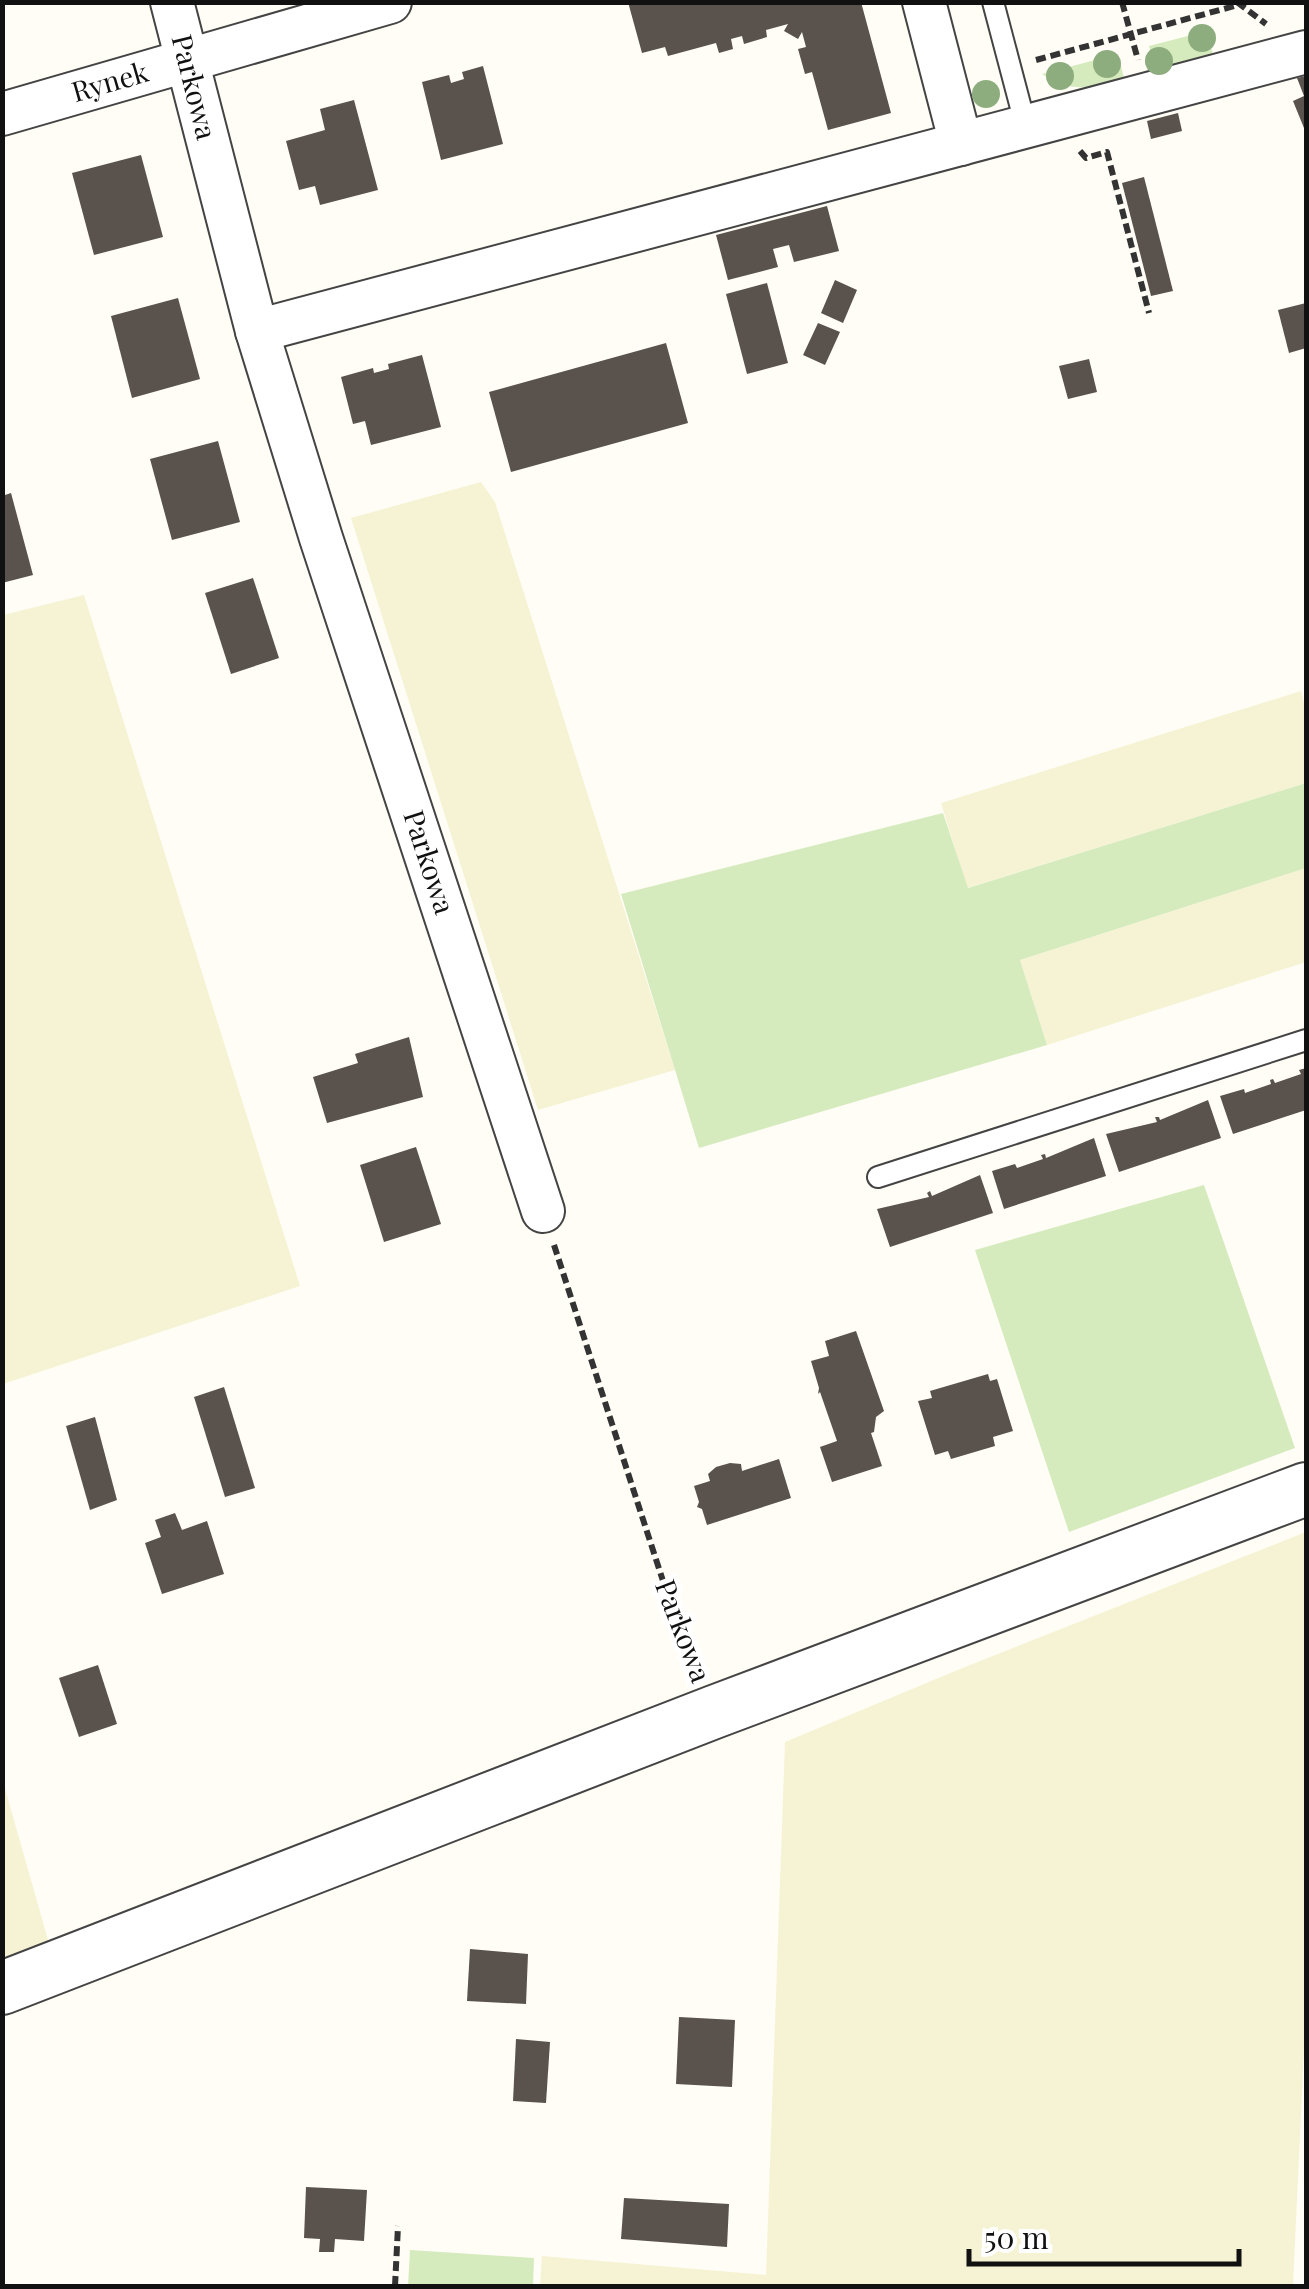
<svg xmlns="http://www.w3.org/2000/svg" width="1309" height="2289" viewBox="0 0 1309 2289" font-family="'Playfair Display',serif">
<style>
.farmland{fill:#f6f3d4}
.green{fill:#d5ebbd}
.building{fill:#5a524d}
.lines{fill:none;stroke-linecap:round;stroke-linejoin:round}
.service-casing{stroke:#444;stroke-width:24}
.minor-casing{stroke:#444;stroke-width:46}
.tertiary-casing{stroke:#444;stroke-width:56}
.path{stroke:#333;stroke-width:6;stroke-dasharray:10 5;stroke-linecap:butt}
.service{stroke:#fff;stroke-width:20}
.minor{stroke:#fff;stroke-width:42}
.tertiary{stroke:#fff;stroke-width:52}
.tree{fill:#8dad7f}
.labels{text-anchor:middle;stroke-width:10;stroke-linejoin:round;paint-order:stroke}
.street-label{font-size:28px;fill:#111;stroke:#fff}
</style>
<rect width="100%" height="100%" fill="#fffdf5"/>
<g class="farmland">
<polygon points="481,482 495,502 675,1070 538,1110 351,518"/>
<polygon points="84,595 300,1286 3,1384 3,615"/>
<polygon points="1301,691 1306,710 1306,783 967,888 941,803"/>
<polygon points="1306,868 1306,962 1047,1045 1020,960"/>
<polygon points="1306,1532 1306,2005 1293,2286 540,2286 542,2256 766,2275 785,1742 960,1669"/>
<polygon points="2,1778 50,1947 2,1964"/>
</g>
<g class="green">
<polygon points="1207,31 1213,55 1155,70 1149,46"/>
<path d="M1118,54l6,24c-32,10 -53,16 -82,-4z"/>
<polygon points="1306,783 1306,868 1020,960 1047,1045 699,1148 621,894 943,813 968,888"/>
<polygon points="1204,1185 1295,1448 1069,1532 975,1250"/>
<polygon points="410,2250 534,2258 533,2286 408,2286"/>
</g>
<g class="building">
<polygon points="628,2 861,2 891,113 828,130 812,72 805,74 798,49 806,47 802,32 798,39 784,31 788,24 766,30 767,37 744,44 742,36 731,39 733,49 719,53 716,43 668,56 665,47 642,53"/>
<polygon points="483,66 503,144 441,160 422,82 449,75 451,83 464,79 462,72"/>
<polygon points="1306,76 1306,133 1293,101 1304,96 1297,78"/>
<polygon points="354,100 378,190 320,205 315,186 299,190 286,141 325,130 320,109"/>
<polygon points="1178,113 1182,131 1151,139 1147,121"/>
<polygon points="141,155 163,237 94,255 72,173"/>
<polygon points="1144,177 1173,291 1151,296 1122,183"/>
<polygon points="827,206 839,251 794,262 789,245 773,249 778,267 728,280 716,235"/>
<polygon points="835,280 857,290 843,323 821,313"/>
<polygon points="767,283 788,363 747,374 726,294"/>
<polygon points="178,298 200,379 132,398 111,316"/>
<polygon points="1306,303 1306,348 1289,353 1278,310"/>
<polygon points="818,323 840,332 825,365 803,355"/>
<polygon points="666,343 688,423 511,472 489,392"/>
<polygon points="422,355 441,427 371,445 365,421 353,424 341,377 373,368 374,373 389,369 388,364"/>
<polygon points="1089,359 1097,392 1068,399 1059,366"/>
<polygon points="218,441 240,522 172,540 150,459"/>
<polygon points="11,493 33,575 2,583 2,496"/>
<polygon points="253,578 279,658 231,674 205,593"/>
<polygon points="409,1037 423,1097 327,1123 313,1077 358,1063 355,1054"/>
<polygon points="1306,1068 1306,1110 1233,1134 1220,1096 1244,1089 1245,1093 1271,1084 1270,1080 1273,1079 1275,1083 1301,1074 1299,1070"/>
<polygon points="1208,1100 1221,1138 1119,1172 1106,1134 1157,1122 1155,1117 1159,1117 1160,1120"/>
<polygon points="1094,1138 1106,1176 1004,1209 992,1171 1015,1164 1017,1168 1043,1159 1041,1155 1045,1154 1046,1158"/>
<polygon points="416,1147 441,1224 384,1242 360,1165"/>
<polygon points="980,1175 993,1213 890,1247 877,1209 929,1197 927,1193 930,1191 932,1196"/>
<polygon points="856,1331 884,1411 876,1417 874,1432 871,1433 882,1466 832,1482 820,1447 837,1441 820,1392 818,1394 819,1388 811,1361 829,1356 825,1341"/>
<polygon points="988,1374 990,1381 997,1379 1013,1431 993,1437 995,1446 951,1459 948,1451 935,1455 918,1401 932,1398 930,1391"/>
<polygon points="224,1387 255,1488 225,1497 194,1397"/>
<polygon points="95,1417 117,1500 90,1510 66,1426"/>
<polygon points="779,1459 791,1498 707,1525 702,1509 697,1507 699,1502 694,1486 710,1481 708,1474 716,1467 730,1463 741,1464 742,1471"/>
<polygon points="175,1513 182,1530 207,1521 224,1574 162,1594 145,1543 161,1537 155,1520"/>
<polygon points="98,1665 117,1724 79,1737 59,1678"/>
<polygon points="470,1949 528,1954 526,2004 467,2001"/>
<polygon points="679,2017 735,2020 732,2087 676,2084"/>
<polygon points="516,2039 550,2042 546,2103 513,2101"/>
<polygon points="306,2187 367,2190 364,2241 335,2239 334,2252 319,2252 320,2239 304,2238"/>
<polygon points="624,2198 729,2204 727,2247 621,2239"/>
</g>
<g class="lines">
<g class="service-casing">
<g id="service">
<polyline points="993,2 1026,127"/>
<polyline points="878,1177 1306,1040"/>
</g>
</g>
<g class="minor-casing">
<g id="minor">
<polyline points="172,2 257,331 321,538 543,1211"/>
<polyline points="924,2 961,144"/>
<polyline points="2,114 390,2"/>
<polyline points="257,331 1306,52"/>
</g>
</g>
<g class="tertiary-casing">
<polyline id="tertiary" points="2,1988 714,1712 1306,1489"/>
</g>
<g class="path">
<polyline points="1122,2 1138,60"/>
<polyline points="1237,2 1266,24"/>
<polyline points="1036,60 1238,5"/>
<polyline points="1080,151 1086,158 1107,152 1149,313"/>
<polyline points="554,1245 675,1618 699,1674"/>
<polyline points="395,2286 398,2226"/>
</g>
<use href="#service" class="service"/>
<use href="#minor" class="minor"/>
<use href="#tertiary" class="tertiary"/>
</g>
<g class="tree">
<circle cx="1202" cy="38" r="14"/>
<circle cx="1159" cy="61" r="14"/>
<circle cx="1107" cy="64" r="14"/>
<circle cx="1060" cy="76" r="14"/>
<circle cx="986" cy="94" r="14"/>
</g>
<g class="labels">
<g class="street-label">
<text transform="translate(110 82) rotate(-16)" y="10">Rynek</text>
<text transform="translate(194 87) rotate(76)" y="10">Parkowa</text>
<text transform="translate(429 862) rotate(72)" y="10">Parkowa</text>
<text transform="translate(683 1631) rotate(69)" y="10">Parkowa</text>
</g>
</g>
<rect width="1309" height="2289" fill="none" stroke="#111111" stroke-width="10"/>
<path d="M969 2249v15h270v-15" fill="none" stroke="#111111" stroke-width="5"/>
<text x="984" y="2249" font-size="30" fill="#111111" stroke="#ffffff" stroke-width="8" paint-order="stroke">50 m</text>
</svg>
